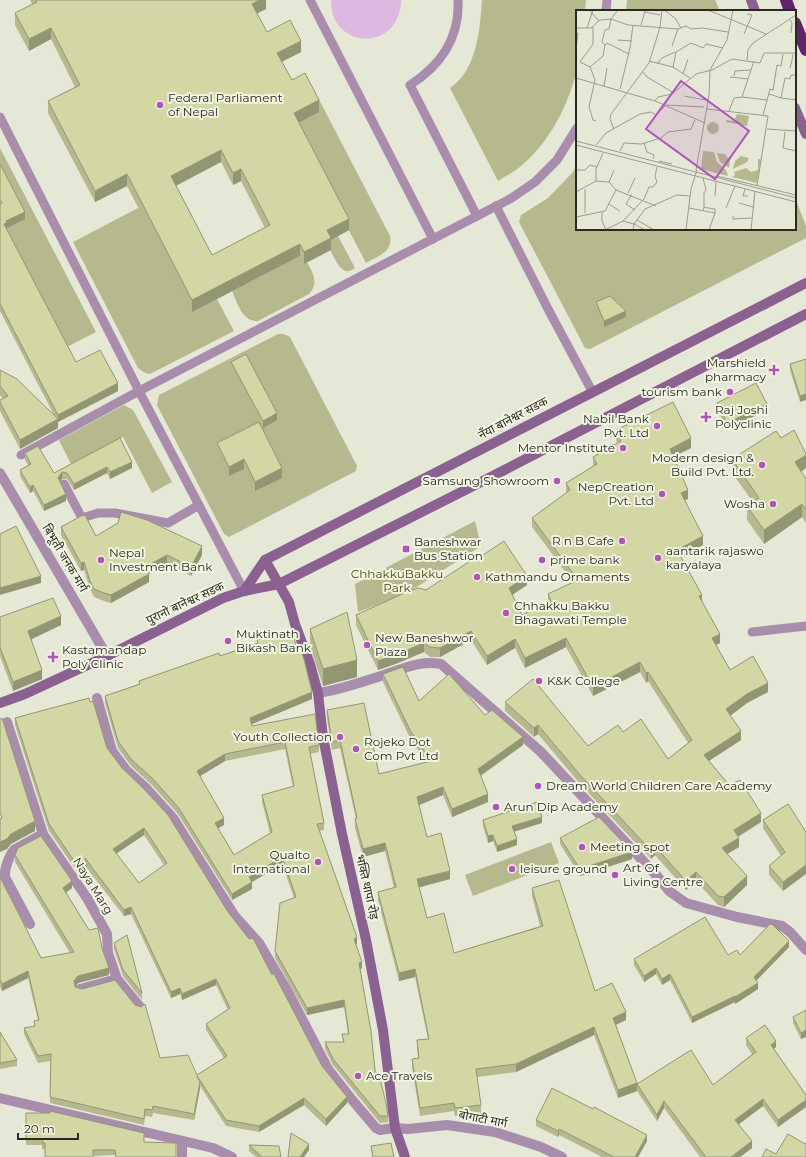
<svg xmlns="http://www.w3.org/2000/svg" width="806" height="1157" viewBox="0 0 806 1157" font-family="Montserrat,'Noto Sans Devanagari',sans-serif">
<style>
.green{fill:#b5b98d}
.water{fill:#ddb9e2}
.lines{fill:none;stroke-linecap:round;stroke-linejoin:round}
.lane{stroke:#a98dad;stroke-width:9}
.street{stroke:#a98dad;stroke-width:10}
.secondary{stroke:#8b6191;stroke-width:10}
.highway{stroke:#60246a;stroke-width:12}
.wall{fill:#b5b98d;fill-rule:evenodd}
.shaded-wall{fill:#939673}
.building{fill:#d2d7a4;stroke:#939673;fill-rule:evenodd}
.poi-dot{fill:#b053be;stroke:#f3f5e3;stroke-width:1.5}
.labels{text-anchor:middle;stroke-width:4;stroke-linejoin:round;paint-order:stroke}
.poi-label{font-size:12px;fill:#292a23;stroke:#f3f5e3;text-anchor:start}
.street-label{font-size:12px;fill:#292a23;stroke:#f3f5e3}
.park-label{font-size:12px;fill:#4a4d12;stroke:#f3f5e3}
.inset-road{fill:none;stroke:#9a9c8e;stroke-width:1}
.view{fill:#b053be;fill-opacity:0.15;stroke:#b053be;stroke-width:2}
.inset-edge{fill:none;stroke:#292a23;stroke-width:2}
</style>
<rect width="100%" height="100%" fill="#e6e8d6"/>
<g class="green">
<path d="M482,0h104l-1,11h-8v58c-8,35 -27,73 -56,97 -7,6 -15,10 -23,15l-48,-93c27,-18 30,-59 32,-88z"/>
<polygon points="627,0 715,0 720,11 626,11"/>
<path d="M312,86l78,150c3,16 -12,20 -24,27l-72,-138 13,-36z"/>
<polygon points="0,148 96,332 67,347 0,253"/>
<polygon points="577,166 577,229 795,229 795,198 806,226 806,238 590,349 585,348 519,222 521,215 548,198 572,173"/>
<polygon points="138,208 217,299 234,331 150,374 145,373 138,368 73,242"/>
<path d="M338,236l17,32c-3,2 -6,4 -9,3 -8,-1 -16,-22 -19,-29z"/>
<path d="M300,256l4,7 3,-1c6,11 12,22 2,32l-51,27c-16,1 -21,-19 -26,-30z"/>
<polygon points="278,334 284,334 290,337 357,466 356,471 229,537 224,534 157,405 159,395"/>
<polygon points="124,405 133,410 172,482 152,493 123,437 71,464 59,440"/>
<polygon points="475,521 481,546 404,595 358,612 355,584"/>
<polygon points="551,842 559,863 473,896 465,875"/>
</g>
<path class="water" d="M331,0h70c-1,53 -71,50 -70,0z"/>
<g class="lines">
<g class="lane">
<polyline points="310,0 433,239"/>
<path d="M458,0c2,38 -18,66 -48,85l67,131"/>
<polyline points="606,11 607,0"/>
<polyline points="0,117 139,391 244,591"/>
<polyline points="496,206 547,307 592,391"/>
<polyline points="21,455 139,391 510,199 535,182 557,160 577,128"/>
<polyline points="64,484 82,518 98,513 115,513 168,523 199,505"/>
<polyline points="752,632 806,626"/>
</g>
<g class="street">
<polyline points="0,473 107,656"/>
<path d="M318,693c22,-3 44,-11 66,-18 19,-6 36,-15 57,-11l100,88 117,125 11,14 17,12 51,14 45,9 8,6 16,18"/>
<polyline points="97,698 112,751 126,770 147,789 173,818 234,915 259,943 288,992 328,1069 353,1101 376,1128 380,1130 395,1128 408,1129 447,1125 495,1132 541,1147 562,1157"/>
<polyline points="7,722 43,834 87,898 107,934 108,953 117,979 140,1007"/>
<path d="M30,924l-25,-47c-1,-8 4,-21 9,-27l29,-16"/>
<polyline points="80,989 117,979"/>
<polyline points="0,1098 213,1148 232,1157"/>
<polyline points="182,1141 182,1157"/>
</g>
<g class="secondary">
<polyline points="751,0 755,11"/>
<polyline points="795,108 806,134"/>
<polyline points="265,560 289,602 295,624 310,664 318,693 323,737 342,834 366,940 383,1030 395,1128 405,1157"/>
<polyline points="244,591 265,560 806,283"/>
<polyline points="0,703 25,694 107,656 223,598 244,591 279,584 483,481 806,314"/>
</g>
<g class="highway">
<polyline points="786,0 790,11"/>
<polyline points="795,23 806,50"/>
</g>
</g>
<g class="wall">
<path d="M30,0h236v9l-9,4 10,19 34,20 -19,10 10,18 27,32 -20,11 50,107 -18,10v10l-27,14 -4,-8 -108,56 -65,-126 -32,16 -47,-89v-12l27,-14 -24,-48 -22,12 -14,-26v-12l17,-9zM221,162l12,23 8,-4 24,47 -53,27 -36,-69z"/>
<polygon points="0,164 25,219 7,228 7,230 76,362 118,391 58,422 58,428 20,449 0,411 0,400 3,399 0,395 0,370 55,417 0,311"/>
<polygon points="596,302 626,317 604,327 596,308"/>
<polygon points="806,359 800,402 790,370 790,364"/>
<polygon points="231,362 277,420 263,428 231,368"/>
<polygon points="717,403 767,410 727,429 717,409"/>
<polygon points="616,430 691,448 673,457 688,499 685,500 703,545 681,557 702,602 720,643 716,645 730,670 768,692 747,703 730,716 741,740 709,761 761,822 738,837 739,847 727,854 747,885 724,907 718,905 696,881 686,890 655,855 651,859 647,854 646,854 581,785 538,734 534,737 505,711 505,702 588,746 623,732 668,759 688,743 648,681 646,683 640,672 593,696 566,647 525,668 515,648 487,665 471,640 440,657 430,657 424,652 398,663 378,670 356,625 356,615 426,590 483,555 527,585 512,595 522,615 548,603 548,594 573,582 532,527 532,518 566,493 566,483 593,466 593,457 617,443 616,440"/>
<polygon points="120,438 132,468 110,479 107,473 74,490 67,479 62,479 60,481 66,501 44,511 33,491 30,493 20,476 20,470 28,465 25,460 25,453 54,473"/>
<polygon points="781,438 806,454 806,468 801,472 806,479 806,523 802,517 764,544 747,520 747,506 753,502 732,473 732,459"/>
<polygon points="217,443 282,478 255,491 244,469 229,476 217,452"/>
<polygon points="61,527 96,536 202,555 191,576 167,563 149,574 149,582 111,603 104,601 94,597 90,589 84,570 81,571 61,535"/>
<polygon points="0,617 61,625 31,639 42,679 13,691 0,656"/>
<polygon points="310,629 357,677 323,686 310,646"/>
<path d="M257,640l55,59 -60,25v2l67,19v7l-9,2 14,69v7l-5,1 38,113 -1,1 6,23 -2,1 16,111 12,36v6l-8,1 -47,-58 -8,-16v-7h18l-1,-8h6l-4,-27 -37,8 -32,-57v-7l19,-53 -12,-34 -31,18 1,7 -20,11 -54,-86 -26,-29 -21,-19 -13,-18 -13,-45v-7l34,-12v-3l81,-25 37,-13zM285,749l8,38 -31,8v7l8,31 -36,22 -16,-27 6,-3 -24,-49 25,-15z"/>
<polygon points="383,674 419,701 485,715 523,745 481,776 488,802 452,817 443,795 419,805 427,837 450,879 419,887 427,918 454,953 540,926 532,896 532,888 595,991 626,1020 616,1025 637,1084 713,1085 752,1054 746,1045 746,1038 776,1047 774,1049 806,1095 806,1107 778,1127 763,1106 739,1124 752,1148 740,1157 700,1157 664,1108 657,1121 637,1091 618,1098 594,1035 516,1072 477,1077 481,1105 481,1113 455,1116 454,1111 420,1116 412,1067 412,1059 418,1058 417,1048 417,1040 428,1039 415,977 399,981 378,900 378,892 394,888 385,851 363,857 355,828 355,819 356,819 340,748 332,750 327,718 327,710 379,774 426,762 410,738 383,682"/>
<path d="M15,718l92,30 215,318 25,37 -21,23 -22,-21 -45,27 -33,-6 -26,-40 -6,34 -41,-7 -1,4 -7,-1 -1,9 -94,-22 1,-42 -13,2 -14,-29v-6l10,-2v-5l4,-1 -10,-42 -26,13 -2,-4v-110l41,81 29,-5 -55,-91v-7l57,33 -6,5 23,37 13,18 7,27 -31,8 -3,3 85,72 37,17 27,-17 -18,-28v-6l22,-14 -12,-25 -34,15 -2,-6 -9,4 -40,-84 -7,2 -38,-49 1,10 -4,3 -34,-49 -34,-106zM144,835l20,30 -25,18 -23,-30z"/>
<polygon points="483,820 542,823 514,832 517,845 497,852 493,841 488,843 483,826"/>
<polygon points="763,820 806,832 783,891 769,875 769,866 781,856 763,828"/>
<polygon points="560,838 632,859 580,876 560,844"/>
<polygon points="114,943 142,993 142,1000 123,976 114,949"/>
<polygon points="789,947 756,981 758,989 735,1004 735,1002 692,1023 670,980 662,985 656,974 644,982 634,965 634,959 740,955"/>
<polygon points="806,1010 806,1037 801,1039 793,1023 793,1017"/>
<polygon points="0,1032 17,1060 17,1066 0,1069"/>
<polygon points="26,1113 144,1142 176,1157 115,1157 115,1155 93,1156 42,1149 42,1145 26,1145"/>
<polygon points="536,1120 647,1141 638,1157 602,1157 559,1135 558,1137 536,1126"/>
<polygon points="249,1145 281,1157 256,1157 249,1151"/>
<polygon points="371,1146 394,1157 372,1157"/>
</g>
<g class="shaded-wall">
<polygon points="260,0 266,0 266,9 252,16 252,4"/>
<polygon points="51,28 51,39 29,51 29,39"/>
<polygon points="301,41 301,52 277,64 277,53"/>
<polygon points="319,100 319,112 294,125 294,113"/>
<polygon points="221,150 221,162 171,188 171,176"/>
<polygon points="241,169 241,181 233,185 233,173"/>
<polygon points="127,174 127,186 95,202 95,191"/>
<polygon points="25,212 25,219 7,228 7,230 4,224 6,221"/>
<polygon points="349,219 349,230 331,240 331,250 304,264 304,252 327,230"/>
<polygon points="300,244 300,256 192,312 192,300"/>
<polygon points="626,311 626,317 604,327 604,321"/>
<polygon points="118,383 118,391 58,422 58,415"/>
<polygon points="806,394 806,400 800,402 800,396"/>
<polygon points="767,404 767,410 727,429 727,423"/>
<polygon points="277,413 277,420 263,428 263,421"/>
<polygon points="58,419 58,428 20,449 20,440"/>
<polygon points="691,438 691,448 670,458 670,449"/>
<polygon points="806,455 806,468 795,476 795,462"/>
<polygon points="244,459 244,469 229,476 229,467"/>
<polygon points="132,462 132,468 110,479 110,472"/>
<polygon points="107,467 107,473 74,490 74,484"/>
<polygon points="282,468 282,478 255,491 255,482"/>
<polygon points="62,472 62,479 58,484 58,478"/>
<polygon points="33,485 33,491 30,493 30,487"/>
<polygon points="688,490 688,499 681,502 681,493"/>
<polygon points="66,494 66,501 44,511 44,505"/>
<polygon points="802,504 802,517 764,544 764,530"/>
<polygon points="703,536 703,545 677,559 677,550"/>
<polygon points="202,546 202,555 191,576 191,567"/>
<polygon points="167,555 167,563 148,574 149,574 149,582 111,603 111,595 146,569 147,566"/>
<polygon points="84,562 84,570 81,571 81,563"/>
<polygon points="41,576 41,583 0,595 0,588"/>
<polygon points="527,576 527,585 509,597 509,588"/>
<polygon points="702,595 702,604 699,596"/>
<polygon points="61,616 61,625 28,641 28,631"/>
<polygon points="471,631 471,640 440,657 440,648"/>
<polygon points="720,634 720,643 712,647 712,638"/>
<polygon points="566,638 566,647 525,668 525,658"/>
<polygon points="515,639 515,648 487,665 487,656"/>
<polygon points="424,643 424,652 398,663 378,670 378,661"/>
<polygon points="357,660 357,677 323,686 323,669"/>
<polygon points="640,662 640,672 593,696 593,687"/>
<polygon points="42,670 42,679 13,691 13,682"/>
<polygon points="648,672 648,681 646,683 646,673"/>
<polygon points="768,683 768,692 747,703 726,719 726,709 747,694"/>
<polygon points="312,692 312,699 250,725 250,718"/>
<polygon points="538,725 538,734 534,737 534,728"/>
<polygon points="741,731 741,740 704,764 704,755"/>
<polygon points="523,737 523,745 478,777 478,769"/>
<polygon points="225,754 225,761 197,778 197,771"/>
<polygon points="443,787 443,795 417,806 417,797"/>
<polygon points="488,794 488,802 452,817 452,809"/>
<polygon points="761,813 761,822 734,839 734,830"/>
<polygon points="542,817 542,823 512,832 512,826"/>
<polygon points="224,818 224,825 215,830 215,823"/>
<polygon points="35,821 35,831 11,844 7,849 0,852 0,842 11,834"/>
<polygon points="144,828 144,835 113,856 113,849"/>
<polygon points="493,835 493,841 488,843 488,836"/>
<polygon points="739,838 739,847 722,857 722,848"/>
<polygon points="517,839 517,845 497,852 497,846"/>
<polygon points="385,843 385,851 363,857 363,849"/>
<rect x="646" y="845" width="1" height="9"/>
<polygon points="655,846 655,855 651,859 651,850"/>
<polygon points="632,852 632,859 580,876 580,869"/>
<polygon points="282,857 282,864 249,884 249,877"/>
<polygon points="806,865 806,874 783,891 783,882"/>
<polygon points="87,870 87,877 83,880 83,874"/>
<polygon points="450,871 450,879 417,888 417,879"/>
<polygon points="696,872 696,881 686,890 686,881"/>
<polygon points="747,876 747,885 724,907 724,897"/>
<polygon points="72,881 72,888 63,895 63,888"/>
<polygon points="252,882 252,889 232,900 232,894"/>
<polygon points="131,907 131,914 124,916 124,910"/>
<polygon points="357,937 357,944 354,945 354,939"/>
<polygon points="789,941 789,947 754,983 754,977"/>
<polygon points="362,962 362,968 359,970 359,963"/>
<polygon points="109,968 109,975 78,983 74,988 74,981 78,976"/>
<polygon points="656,968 656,974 644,982 644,976"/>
<polygon points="415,969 415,977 399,981 399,973"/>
<polygon points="28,971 28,978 2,991 2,984"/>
<polygon points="670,974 670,980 662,985 662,979"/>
<polygon points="216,979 216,985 182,1000 182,994"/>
<polygon points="758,983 758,989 735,1004 735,997"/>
<polygon points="180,988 180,994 171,998 171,992"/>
<polygon points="735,996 735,1002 692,1023 692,1017"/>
<polygon points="344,1000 344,1007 307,1015 307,1008"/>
<polygon points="626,1012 626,1020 613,1026 613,1018"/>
<polygon points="594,1027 594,1035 516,1072 516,1064"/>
<polygon points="806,1030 806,1037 801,1039 801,1033"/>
<polygon points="776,1041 776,1047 771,1052 771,1045"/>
<polygon points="200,1082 200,1089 194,1120 194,1114"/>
<polygon points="637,1083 637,1091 618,1098 618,1090"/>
<polygon points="347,1097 347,1103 326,1126 326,1119"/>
<polygon points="304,1098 304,1105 259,1132 259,1126"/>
<polygon points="763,1099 763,1106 735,1127 735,1120"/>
<polygon points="806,1100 806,1107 778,1127 778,1120"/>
<polygon points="664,1101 664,1108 657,1121 657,1115"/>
<polygon points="559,1129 559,1135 558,1137 558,1131"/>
<polygon points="647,1135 647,1141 638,1157 635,1157"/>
<polygon points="752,1141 752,1148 740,1157 731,1157"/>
<polygon points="309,1144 309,1150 304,1157 300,1157"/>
</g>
<g class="building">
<path d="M36,0h224l-8,4 15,28 23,-12 11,21 -24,12 15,27 13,-7 14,27 -25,13 55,106 -22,11 4,8 -27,14 -4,-8 -108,56 -65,-126 -32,17 -47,-90 32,-16 -29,-57 -22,11 -14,-26 22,-11zM221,150l12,23 8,-4 29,56 -58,30 -41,-79z"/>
<polygon points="0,164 25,212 6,221 7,223 4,224 76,362 100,350 118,383 58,415 0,304 0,205 2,203 0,199"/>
<polygon points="610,296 626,311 604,321 596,302"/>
<polygon points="246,354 277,413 263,421 231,362"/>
<polygon points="806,359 806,394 800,396 790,364"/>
<polygon points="0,370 17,379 58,419 20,440 0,402 0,400 8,396 0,386"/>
<polygon points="756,383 767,404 727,423 717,403"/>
<polygon points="673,402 691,438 670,449 688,490 681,493 703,536 677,550 702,595 699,596 720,634 712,638 730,670 753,656 768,683 747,694 726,709 741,731 704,755 729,785 740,780 761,813 734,830 739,838 722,848 747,876 724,897 718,896 696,872 686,881 655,846 651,850 647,845 646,845 581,776 538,725 534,728 505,702 533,679 588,746 618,725 623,732 641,719 668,759 692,740 648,672 646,673 640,662 593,687 566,638 525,658 515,639 487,656 471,631 440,648 430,647 424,643 398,654 378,661 356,615 400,595 418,588 426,590 481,554 483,555 504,541 527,576 509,588 522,615 551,601 548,594 578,580 532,518 570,490 566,483 597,464 593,457 621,441 616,430"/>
<polygon points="259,422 282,468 255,482 244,459 229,467 217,443"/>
<polygon points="794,430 806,454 806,455 795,462 806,479 806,510 802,504 764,530 747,506 759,498 732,459 776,431 781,438"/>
<polygon points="120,438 132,462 110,472 107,467 74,484 67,473 62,472 58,478 66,494 44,505 33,485 30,487 20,470 31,464 25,453 38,446 54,473"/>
<polygon points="121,512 147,520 202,546 191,567 167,555 147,566 148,568 146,569 149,574 111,595 104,593 94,589 90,581 84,562 81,563 61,527 81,516 85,515 96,536 118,523"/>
<polygon points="16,526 41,576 0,588 0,534"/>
<polygon points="53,598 61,616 28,631 42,670 13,682 0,647 0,617"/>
<polygon points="347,612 357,660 323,669 310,629"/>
<path d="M291,629l5,16 2,-1 6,15 8,33 -62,26 2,8 63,-12 4,31 -10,2 15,76 -7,1 40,113 -3,2 8,23 -3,1 12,68 5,49 4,-1 6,24 2,13h-8l-47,-57 -8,-17h19l-2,-8h7l-5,-34 -37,8 -32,-57 5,-48 16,-6 -14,-40 -33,20 3,5 -20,12 -54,-87 -26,-29 -21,-19 -13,-18 -13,-45 35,-12 -1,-3 80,-28 1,3 38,-13 -1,-3zM285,742l9,44 -32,9 10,37 -38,23 -19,-32 9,-5 -27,-47 28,-17z"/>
<polygon points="403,667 419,701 449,674 485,715 492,710 523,737 478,769 488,794 452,809 443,787 417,797 427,837 441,833 450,871 417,879 427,918 444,913 454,953 543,926 532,888 559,880 595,991 612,983 626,1012 613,1018 637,1083 618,1090 594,1027 516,1064 476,1069 481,1105 455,1108 454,1103 420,1108 412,1059 419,1058 417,1040 429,1039 415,969 399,973 378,892 396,887 385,843 363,849 355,819 357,818 340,740 332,742 327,710 364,703 379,774 431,761 410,730 383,674"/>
<path d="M89,698l1,4 3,-1 14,47 15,20 20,19 26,28 60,97 21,27 3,-1 2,2 18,35 1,-3 9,17 40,77 25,31 -21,22 -22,-21 -45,28 -33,-6 -29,-44 3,6 -6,32 -41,-8 -1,4 -7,-1 -1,10 -94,-22 1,-43 -13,2 -14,-28 11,-2 -1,-5 5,-1 -11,-49 -26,13 -2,-4v-103l41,81 33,-6 -59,-97 3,-7 23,-12 31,45 -9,7 26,42 9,-2 4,20 7,20 -31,8 -4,5 1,6 7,2 33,-9 20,25 6,2 4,-3 15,54 28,-3 9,20 30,-19 -21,-32 24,-16 -14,-29 -34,15 -2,-6 -9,4 -40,-85 -7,3 -39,-52 2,12 -4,4 -34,-50 -34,-106zM144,828l23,35 -28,20 -26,-34z"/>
<polygon points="2,718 35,821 11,834 7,839 0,842 0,819 2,818 0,812 0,719"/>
<polygon points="537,802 542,817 512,826 517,839 497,846 493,835 488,836 483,820"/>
<polygon points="788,804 806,832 806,865 783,882 769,866 785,852 763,820"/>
<polygon points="599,817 632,852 580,869 560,838"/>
<polygon points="705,917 728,955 737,950 740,955 770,924 773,925 789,941 754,977 758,983 735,997 735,996 692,1017 670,974 662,979 656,968 644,976 634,959"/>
<polygon points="127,935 142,993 123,970 114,943"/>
<polygon points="806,1010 806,1030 801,1033 793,1017"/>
<polygon points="765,1025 776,1041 771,1045 806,1095 806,1100 778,1120 763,1099 735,1120 752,1141 731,1157 706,1157 664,1101 657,1115 637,1084 691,1050 713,1085 756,1052 746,1038"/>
<polygon points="0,1032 17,1060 0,1063"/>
<polygon points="552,1088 593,1109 594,1107 647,1135 635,1157 614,1157 559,1129 558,1131 536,1120"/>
<polygon points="50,1111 144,1133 144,1142 176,1143 176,1157 116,1157 115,1150 93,1150 93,1157 45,1157 45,1143 42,1143 43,1139 26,1139 26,1113 50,1113"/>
<polygon points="291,1133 309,1144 300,1157 288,1157"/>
<polygon points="788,1134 805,1144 806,1143 806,1157 762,1157 766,1149 776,1154"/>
<polygon points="391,1143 394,1157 373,1157 371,1146"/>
<polygon points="249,1145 279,1146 281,1157 262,1157"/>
</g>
<g class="poi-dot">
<circle cx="160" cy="105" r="4"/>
<path d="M772 364h4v4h4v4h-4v4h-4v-4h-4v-4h4z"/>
<circle cx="730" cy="392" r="4"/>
<path d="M704 411h4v4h4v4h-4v4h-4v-4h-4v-4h4z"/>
<circle cx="657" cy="426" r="4"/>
<circle cx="623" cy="448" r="4"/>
<circle cx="762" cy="465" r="4"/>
<circle cx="557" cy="481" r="4"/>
<circle cx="662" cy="494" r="4"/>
<circle cx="773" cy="504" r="4"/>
<circle cx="622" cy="541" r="4"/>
<rect x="402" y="545" width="8" height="8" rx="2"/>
<circle cx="658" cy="558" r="4"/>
<circle cx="101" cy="560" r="4"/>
<circle cx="542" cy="560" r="4"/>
<circle cx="477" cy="577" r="4"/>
<circle cx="506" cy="613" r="4"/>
<circle cx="228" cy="641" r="4"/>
<circle cx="367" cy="645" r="4"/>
<path d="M51 651h4v4h4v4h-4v4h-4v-4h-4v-4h4z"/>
<circle cx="539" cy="681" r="4"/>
<circle cx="340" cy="737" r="4"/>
<circle cx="356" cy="749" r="4"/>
<circle cx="538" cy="786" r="4"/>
<circle cx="496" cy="807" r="4"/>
<circle cx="582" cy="847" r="4"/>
<circle cx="318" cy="862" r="4"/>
<circle cx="512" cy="869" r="4"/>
<circle cx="615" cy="875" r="4"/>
<circle cx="358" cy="1076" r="4"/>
</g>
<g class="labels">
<g class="poi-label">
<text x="168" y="102">Federal Parliament<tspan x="168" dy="14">of Nepal</tspan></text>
<text x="766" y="367" text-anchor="end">Marshield<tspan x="766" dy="14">pharmacy</tspan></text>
<text x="722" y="396" text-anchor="end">tourism bank</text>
<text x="715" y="414">Raj Joshi<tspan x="715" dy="14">Polyclinic</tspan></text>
<text x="649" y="423" text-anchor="end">Nabil Bank<tspan x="649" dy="14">Pvt. Ltd</tspan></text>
<text x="615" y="452" text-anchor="end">Mentor Institute</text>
<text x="754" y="462" text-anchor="end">Modern design &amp;<tspan x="754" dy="14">Build Pvt. Ltd.</tspan></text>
<text x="549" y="485" text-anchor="end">Samsung Showroom</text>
<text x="654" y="491" text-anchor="end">NepCreation<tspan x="654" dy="14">Pvt. Ltd</tspan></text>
<text x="765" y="508" text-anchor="end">Wosha</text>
<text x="614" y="545" text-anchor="end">R n B Cafe</text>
<text x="414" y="546">Baneshwar<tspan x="414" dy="14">Bus Station</tspan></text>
<text x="666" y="555">aantarik rajaswo<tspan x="666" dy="14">karyalaya</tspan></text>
<text x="109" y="557">Nepal<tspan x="109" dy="14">Investment Bank</tspan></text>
<text x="550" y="564">prime bank</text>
<text x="485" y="581">Kathmandu Ornaments</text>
<text x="514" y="610">Chhakku Bakku<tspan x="514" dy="14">Bhagawati Temple</tspan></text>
<text x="236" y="638">Muktinath<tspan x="236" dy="14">Bikash Bank</tspan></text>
<text x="375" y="642">New Baneshwor<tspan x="375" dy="14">Plaza</tspan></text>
<text x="62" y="654">Kastamandap<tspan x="62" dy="14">Poly Clinic</tspan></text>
<text x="547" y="685">K&amp;K College</text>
<text x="332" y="741" text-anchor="end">Youth Collection</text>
<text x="364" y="746">Rojeko Dot<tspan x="364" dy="14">Com Pvt Ltd</tspan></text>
<text x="546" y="790">Dream World Children Care Academy</text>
<text x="504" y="811">Arun Dip Academy</text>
<text x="590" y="851">Meeting spot</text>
<text x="310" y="859" text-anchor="end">Qualto<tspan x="310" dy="14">International</tspan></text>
<text x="623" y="872">Art Of<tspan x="623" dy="14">Living Centre</tspan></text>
<text x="520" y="873">leisure ground</text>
<text x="366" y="1080">Ace Travels</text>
</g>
<g class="street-label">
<text transform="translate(513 418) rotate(-28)" y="4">नँया बानेश्वर सडक</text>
<text transform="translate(65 558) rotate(59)" y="4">बिभूती जनक मार्ग</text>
<text transform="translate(185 603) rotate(-25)" y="4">पुरानो बानेश्वर सडक</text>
<text transform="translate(93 886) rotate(58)" y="4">Naya Marg</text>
<text transform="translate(367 887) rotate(77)" y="4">भक्ति थापा रोड़</text>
<text transform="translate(483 1119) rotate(11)" y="4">बोगाटी मार्ग</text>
</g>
<g class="park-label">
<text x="397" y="578">ChhakkuBakku<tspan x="397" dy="14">Park</tspan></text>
</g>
</g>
<g transform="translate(576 10)">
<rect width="220" height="220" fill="#e6e8d6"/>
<path d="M161,104l12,2 -2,10 -21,-4v-2l8,1zM131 118a6 6 0 1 1 12 0a6 6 0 1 1-12 0ZM127,141l11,1 3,10 9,8 2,6 -27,-7zM141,143l8,1 5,6 -1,8 -9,-6zM165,146l8,2 -2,4 -14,7 2,-8zM182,149h3l-4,24 -25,-6 3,-2 -1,-3 12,-4 5,4 7,-2z" fill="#b5b98d"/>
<path class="inset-road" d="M13,0l10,11M88,0l11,8 6,10M132,0l58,24M69,2l15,3M214,10l2,3 -1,10M65,15l4,-14M17,17v17l-13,18 10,5 5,13 -6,27 4,13 3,1M0,18h15l9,-8 11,-1 17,6 50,4 8,-3 5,3 11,-1 26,4M11,18l6,-18M0,24l2,-1 -2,16M168,24l8,-19 -5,-1M42,30l14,1M29,35l-3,-3 3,-12 4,-1 2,-10 7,-9M29,35l2,-2 22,11M96,36l6,-17M171,50l1,-10 5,-7 43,-28M73,51l24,6M81,54l5,-6 13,-6M14,57l13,-11 2,-11M214,58l3,-12 -1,-2M67,62l4,5 27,16M107,64l5,-15M220,65h-5l-1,4 -5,-1 -4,20 15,2M158,66l1,-5 16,-1M154,67l18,2M0,68l79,23 50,22M114,68l-17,-11 3,-15 15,-9 12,5 3,-4 17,4M28,76l3,-18M44,79l10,-41 3,-23M193,84l12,4M108,86l22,4M166,87l25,3M79,91l3,-4 14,-3 24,-20 16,-4 20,-11 28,4 4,-10h32M131,99l61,7 -11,70M153,101l5,-13 8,-1 12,-36M187,105l7,-26 3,1 4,-25 4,1 2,-12M38,119l-4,-10 1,-5 38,-51 11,-36 2,-17M191,119l29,2M209,122l-2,16 13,3M0,131l220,57M68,133l3,9 7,3 -1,4M0,135l220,57M20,135l10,-12 34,-19 11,-2 5,3 10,-10 38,2M44,141l4,-8 17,1 20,-6 7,-6 23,-3 4,-9M83,151l13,3M0,160h9l5,-5 7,2M120,160l13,-75 1,-25 17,-30 6,-30M141,166l79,19M127,168l3,12 -2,3v14M20,171v-12l7,-16M33,172l5,-12M169,179l-2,7h5M40,180l40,16M0,182l20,-11 13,1 7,8M52,183l7,-15M56,184l-6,10 9,6M139,186l1,-14M163,193l14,4M33,194l11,7M113,198l26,5M150,198l9,-22M127,201l1,-4 4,1 7,1v4M26,202v9l4,9M9,203v-24M157,206v3l19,-1M0,207l29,-6 11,-21M61,210l17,10M47,211l21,-22 5,-12h4l4,-5 -2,-6 2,-9M29,220l18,-9 11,3 11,-15 32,-14 13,1M57,220l1,-6 11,6M110,220l5,-41 6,-19M133,220l6,-17M175,220l4,-39"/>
<path class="view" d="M105,71l68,50 -34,48 -69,-50z"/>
<rect width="220" height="220" class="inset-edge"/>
</g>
<path d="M18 1133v6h60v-6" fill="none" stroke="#292a23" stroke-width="2"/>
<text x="24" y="1133" font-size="12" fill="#292a23" stroke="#f3f5e3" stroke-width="3" paint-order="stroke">20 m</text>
</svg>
